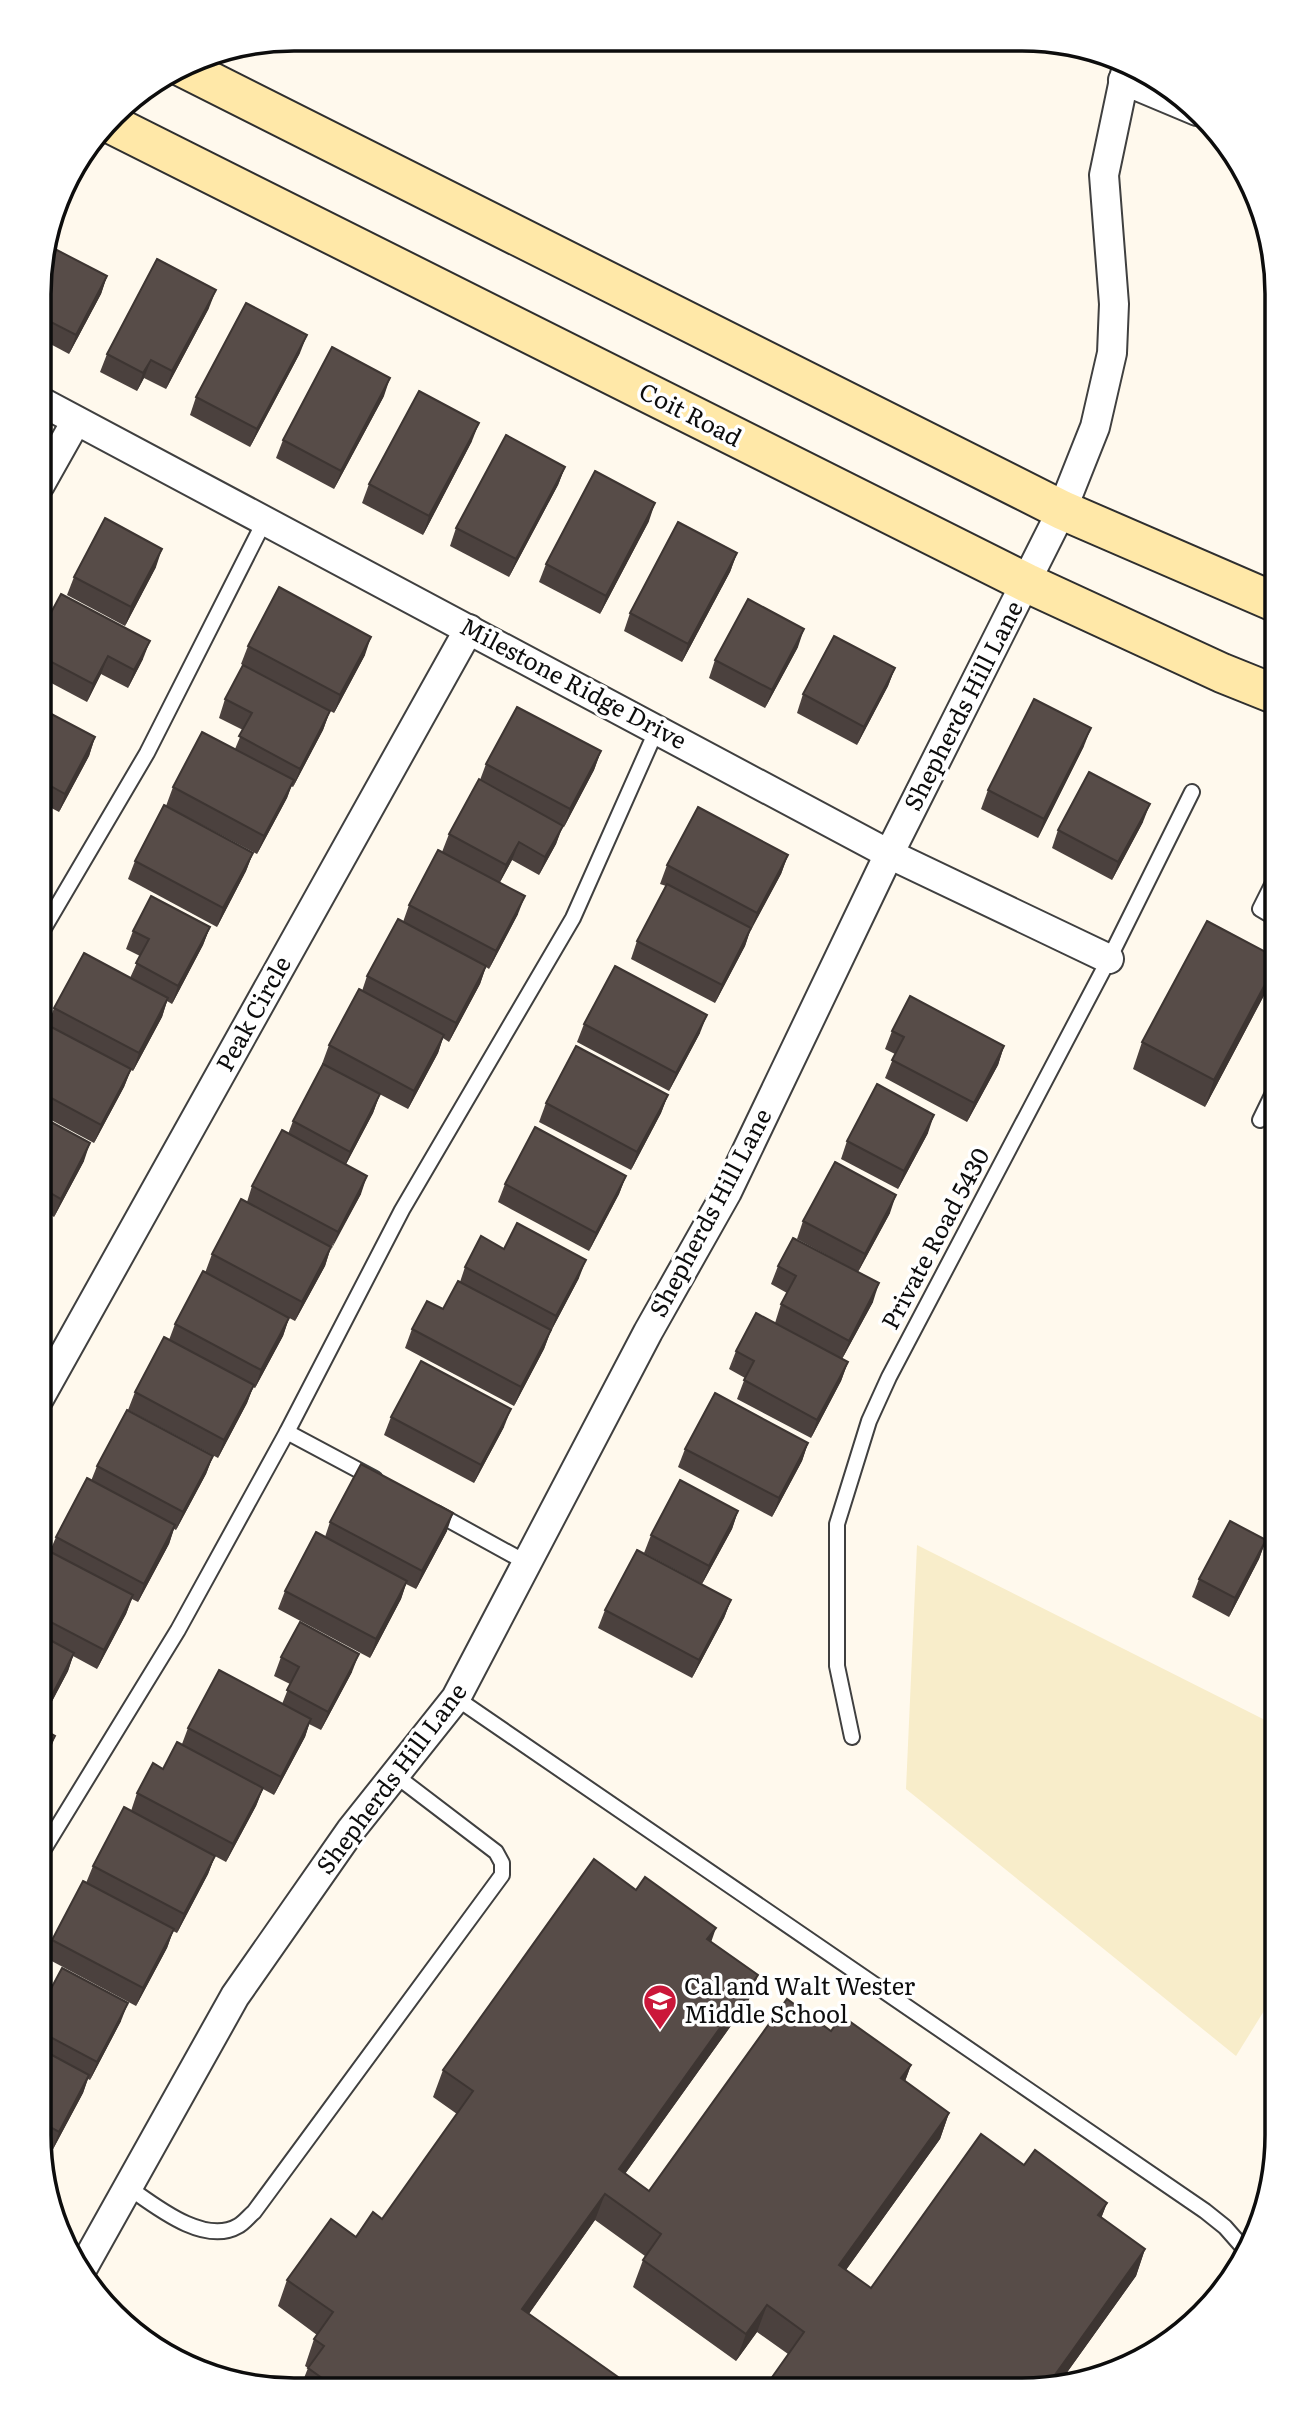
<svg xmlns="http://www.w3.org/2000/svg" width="1316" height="2429" viewBox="0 0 1316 2429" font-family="Literata,serif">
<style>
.farmland{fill:#f8edca}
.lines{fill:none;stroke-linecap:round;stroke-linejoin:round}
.service-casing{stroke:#404040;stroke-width:18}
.minor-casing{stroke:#404040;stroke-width:32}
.secondary-casing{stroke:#2f2f2f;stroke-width:42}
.service{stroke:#fff;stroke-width:14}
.minor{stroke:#fff;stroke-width:28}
.secondary{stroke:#ffe8a8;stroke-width:38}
.wall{fill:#4b413e}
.shaded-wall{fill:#3d3532}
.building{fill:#574c48;stroke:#3d3532;stroke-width:2}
.labels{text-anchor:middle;stroke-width:7;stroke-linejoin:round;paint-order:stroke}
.street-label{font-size:24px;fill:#0d0d0d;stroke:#fff}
.poi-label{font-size:24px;fill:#0d0d0d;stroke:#fff;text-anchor:start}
.rim{fill:none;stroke:#0d0d0d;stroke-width:3.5}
</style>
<rect width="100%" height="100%" fill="#fff9ed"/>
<polygon class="farmland" points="917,1545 1277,1726 1277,1990 1236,2056 906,1789"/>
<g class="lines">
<g class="service-casing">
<g id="service">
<polyline points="1277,919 1260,909 1277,875"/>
<polyline points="40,935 147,753 266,518"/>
<polyline points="1260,1120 1277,1085"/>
<polyline points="287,1432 375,1479"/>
<polyline points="436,1513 527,1563"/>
<polyline points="456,1698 1205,2211 1225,2227 1247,2252"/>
<polyline points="852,1737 837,1666 837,1524 869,1421 889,1377 1109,959 1192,792"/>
<polyline points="39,1857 178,1630 287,1432 402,1210 573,918 657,729"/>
<path d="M128,2187c26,18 76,59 110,39 6,-3 11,-10 16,-14l248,-337v-12l-6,-11 -101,-77"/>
</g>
</g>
<g class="minor-casing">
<g id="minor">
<polyline points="1123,80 1197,111"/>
<polyline points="40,401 889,854 1109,959"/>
<polyline points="40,485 76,421"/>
<polyline points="39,1399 469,629"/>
<polyline points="80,2273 235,1996 351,1830 456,1698 648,1332 727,1192 889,854 1062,510 1095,427 1112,353 1114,304 1104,175 1126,70"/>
</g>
</g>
<g class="secondary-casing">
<g id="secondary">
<polyline points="182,67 1062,510 1277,603"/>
<polyline points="109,123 1027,583 1222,673 1277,695"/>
</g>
</g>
<use href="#service" class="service"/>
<use href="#minor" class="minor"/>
<use href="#secondary" class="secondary"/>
</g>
<g class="wall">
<polygon points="41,267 107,276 101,294 69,354 41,339"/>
<polygon points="209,308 166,389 144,378 137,391 100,372 107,354"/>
<polygon points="300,353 250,447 190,415 196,397"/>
<polygon points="384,396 334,489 276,458 283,440"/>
<polygon points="472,441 423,535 362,503 369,484"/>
<polygon points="565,467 558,485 509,577 450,546 456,528"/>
<polygon points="649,521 600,614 539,582 546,564"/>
<polygon points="737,553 730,572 682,662 624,631 630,613"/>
<polygon points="156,567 125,626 67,595 74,577"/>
<polygon points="40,633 143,659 128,688 101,674 87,702 40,677"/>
<polygon points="248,646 365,655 334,713 241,664"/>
<polygon points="798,647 765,708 709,678 715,660"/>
<polygon points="895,668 888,686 857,745 797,713 803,694"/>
<polygon points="225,699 330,711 323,730 293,787 291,786 287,798 257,854 166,806 173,787 235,749 243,730 219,718"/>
<polygon points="40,708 95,737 89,756 59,812 40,802"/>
<polygon points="1084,746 1038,838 981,809 988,790"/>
<polygon points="601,751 594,770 564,827 562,826 556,844 539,875 512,860 500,882 518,914 489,969 486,967 480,984 449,1042 443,1038 438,1053 408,1109 322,1064 329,1045 362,991 367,976 403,922 409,905 442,852 449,834 480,780 486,764"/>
<polygon points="1143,822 1112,880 1052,848 1058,830"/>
<polygon points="253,853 246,871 217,927 128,879 135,861"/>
<polygon points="788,855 781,874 750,931 745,946 715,1003 631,959 637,941 666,886 660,884 667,865"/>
<polygon points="210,927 203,945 172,1004 167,1001 162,1017 133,1071 131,1070 124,1087 94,1143 40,1114 40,1021 48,1025 54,1008 130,978 140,956 126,949 133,931"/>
<polygon points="1269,986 1205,1107 1133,1069 1142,1042"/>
<polygon points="584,1024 700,1033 669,1091 577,1042"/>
<polygon points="892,1031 1004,1046 998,1065 967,1122 885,1078 895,1054 885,1049"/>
<polygon points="380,1094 373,1113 346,1164 361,1194 330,1250 325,1266 295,1321 205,1273 212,1254 247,1202 252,1186 288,1134 293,1121"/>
<polygon points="668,1095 661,1113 631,1170 539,1122 546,1103"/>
<polygon points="40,1116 84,1161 54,1217 51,1215 44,1233 40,1242"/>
<polygon points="928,1133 898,1189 841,1159 847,1141"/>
<polygon points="626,1176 619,1194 589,1251 498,1202 505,1184"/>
<polygon points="890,1213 858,1272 797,1239 803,1221"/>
<polygon points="504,1249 579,1278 550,1333 544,1349 514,1406 405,1348 412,1329 443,1309 460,1282 465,1267"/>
<polygon points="778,1266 873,1302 842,1359 775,1323 781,1304 787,1293 771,1284"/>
<polygon points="289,1318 283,1336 255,1388 253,1387 247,1403 218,1458 128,1410 135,1392 169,1340 175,1324"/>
<polygon points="736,1351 848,1362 841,1381 811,1438 737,1399 745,1378 729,1369"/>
<polygon points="1277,1415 1277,1455 1264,1448"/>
<polygon points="391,1417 504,1427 474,1483 384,1435"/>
<polygon points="808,1443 802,1461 772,1517 678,1467 685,1449"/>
<polygon points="213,1456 206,1474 176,1530 174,1529 169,1544 138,1602 132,1599 126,1614 97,1669 73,1656 68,1671 39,1726 39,1566 50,1551 56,1537 91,1481 97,1466"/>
<polygon points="738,1511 732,1529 702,1584 644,1553 651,1535"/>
<polygon points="330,1522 447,1531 416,1589 406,1584 401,1599 370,1658 278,1609 285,1591 325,1537"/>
<polygon points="1266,1540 1259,1559 1229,1617 1192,1597 1199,1579"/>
<polygon points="731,1600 724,1618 692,1678 598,1628 605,1610"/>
<polygon points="281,1657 352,1672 321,1730 309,1724 305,1737 274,1795 263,1789 256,1806 226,1862 131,1811 137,1793 163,1769 182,1744 188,1728 282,1704 290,1684 274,1676"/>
<polygon points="215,1856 208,1874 177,1933 173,1931 167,1948 136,2006 46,1958 52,1940 86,1883 93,1866"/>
<polygon points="636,1890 758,1975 748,2002 625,2174 649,2191 831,2031 911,2065 905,2081 949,2113 940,2139 846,2270 871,2288 1024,2165 1107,2203 1101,2218 1145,2249 1136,2276 1058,2385 1022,2390 788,2354 757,2332 736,2361 633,2287 643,2260 645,2256 595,2220 529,2314 635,2389 300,2388 308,2368 305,2366 314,2339 317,2335 278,2306 287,2280 356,2237 382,2219 457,2114 433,2097 443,2070"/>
<polygon points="39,2011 121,2021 90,2080 88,2079 83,2093 52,2151 50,2149 44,2167 38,2135"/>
</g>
<g class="shaded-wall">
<polygon points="107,276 101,294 69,354 76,335"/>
<polygon points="216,290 209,308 166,389 172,371"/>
<polygon points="307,335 300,353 250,447 257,429"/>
<polygon points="151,360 144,378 137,391 143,373"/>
<polygon points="390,378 384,396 334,489 341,471"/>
<polygon points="479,423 472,441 423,535 429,516"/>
<polygon points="565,467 558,485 509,577 516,559"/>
<polygon points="655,503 649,521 600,614 606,596"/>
<polygon points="162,549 156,567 125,626 131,607"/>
<polygon points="737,553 730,572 682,662 688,644"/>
<polygon points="804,629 798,647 765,708 772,690"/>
<polygon points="371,637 365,655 334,713 340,695"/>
<polygon points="150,641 143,659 128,688 134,670"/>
<polygon points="108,656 101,674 87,702 93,684"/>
<polygon points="895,668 888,686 857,745 864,727"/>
<polygon points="330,711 323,730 293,787 300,769"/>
<polygon points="1091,728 1084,746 1038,838 1044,819"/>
<polygon points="95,737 89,756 59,812 65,794"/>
<polygon points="601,751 594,770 564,827 570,809"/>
<polygon points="294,780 287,798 257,854 264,836"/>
<polygon points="1150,804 1143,822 1112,880 1118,862"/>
<polygon points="48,824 41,842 40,845 40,839"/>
<polygon points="563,826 556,844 539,875 545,857"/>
<polygon points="519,842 512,860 499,884 506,865"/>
<polygon points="253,853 246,871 217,927 223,908"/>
<polygon points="788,855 781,874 750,932 757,913"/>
<polygon points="525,896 518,914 489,969 496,951"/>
<polygon points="210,927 203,945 172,1004 178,986"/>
<polygon points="751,928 745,946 715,1003 722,985"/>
<polygon points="1277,962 1269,986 1205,1107 1214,1080"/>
<polygon points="486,966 480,984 449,1042 456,1023"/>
<polygon points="168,998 162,1017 133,1071 139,1053"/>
<polygon points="707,1015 700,1033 669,1091 676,1073"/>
<polygon points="444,1035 438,1053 408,1109 414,1091"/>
<polygon points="1004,1046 998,1065 967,1122 974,1103"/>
<polygon points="131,1069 124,1087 94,1143 101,1125"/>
<polygon points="380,1094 373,1113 343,1170 350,1152"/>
<polygon points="668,1095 661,1113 631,1170 637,1152"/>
<polygon points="934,1115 928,1133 898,1189 904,1171"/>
<polygon points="90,1143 84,1161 54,1217 61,1199"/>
<polygon points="367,1176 361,1194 331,1250 338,1232"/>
<polygon points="626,1176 619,1194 589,1251 596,1233"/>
<polygon points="896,1195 890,1213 858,1272 865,1254"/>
<polygon points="51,1214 44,1233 40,1242 40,1236"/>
<polygon points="331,1247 325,1266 295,1321 302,1302"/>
<polygon points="586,1260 579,1278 550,1333 544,1349 514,1406 521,1387 551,1331 556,1316"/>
<polygon points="879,1283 873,1302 842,1359 849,1341"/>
<polygon points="289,1318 283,1336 255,1388 261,1370"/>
<polygon points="848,1362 841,1381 811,1438 817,1420"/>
<polygon points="254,1385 247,1403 218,1458 224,1440"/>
<polygon points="511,1409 504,1427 474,1483 481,1465"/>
<polygon points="808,1443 802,1461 772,1517 779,1498"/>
<polygon points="213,1456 206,1474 176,1530 183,1512"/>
<polygon points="738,1511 732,1529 702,1584 709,1566"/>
<polygon points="453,1513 447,1531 416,1589 422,1571"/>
<polygon points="175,1525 169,1544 138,1602 144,1584"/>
<polygon points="1266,1540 1259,1559 1229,1617 1235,1598"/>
<polygon points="407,1581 401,1599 370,1658 376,1639"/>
<polygon points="133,1595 126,1614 97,1669 104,1650"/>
<polygon points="731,1600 724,1618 692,1678 699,1660"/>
<polygon points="74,1653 68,1671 39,1726 42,1714"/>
<polygon points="359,1654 352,1672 321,1730 328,1712"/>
<polygon points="311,1719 305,1737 274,1795 281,1777"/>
<polygon points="55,1736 49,1754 39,1772 39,1766"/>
<polygon points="263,1788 256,1806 226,1862 233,1844"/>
<polygon points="215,1856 208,1874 177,1933 184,1914"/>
<polygon points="716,1928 707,1954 707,1939"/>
<polygon points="174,1929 167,1948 136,2006 143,1988"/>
<polygon points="758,1975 748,2002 609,2196 619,2169"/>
<polygon points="128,2003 121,2021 90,2080 97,2062"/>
<polygon points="911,2065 901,2092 901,2078"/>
<polygon points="89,2075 83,2093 52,2151 59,2132"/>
<polygon points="949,2113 940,2139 830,2292 839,2265"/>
<polygon points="605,2194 595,2220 513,2336 522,2309"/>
<polygon points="1107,2203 1097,2229 1098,2215"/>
<polygon points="1145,2249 1136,2276 1058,2385 1047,2386"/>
<polygon points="767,2305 757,2332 736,2361 746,2334"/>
</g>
<g class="building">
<polygon points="51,247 107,276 76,335 41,317 41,267"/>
<polygon points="157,259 216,290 172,371 151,360 143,373 107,354"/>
<polygon points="246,303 307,335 257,429 196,397"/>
<polygon points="332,347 390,378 341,471 283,440"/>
<polygon points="419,391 479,423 429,516 369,484"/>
<polygon points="506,435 565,467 516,559 456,528"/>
<polygon points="595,471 655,503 606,596 546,564"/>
<polygon points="105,518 162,549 131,607 74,577"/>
<polygon points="678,522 737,553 688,644 630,613"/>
<polygon points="279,587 371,637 340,695 248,646"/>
<polygon points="61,594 150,641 134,670 108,656 93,684 40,656 40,633"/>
<polygon points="748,599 804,629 772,690 715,660"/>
<polygon points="834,636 895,668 864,727 803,694"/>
<polygon points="243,665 330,711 300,769 239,736 252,713 225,699"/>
<polygon points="1034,699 1091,728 1044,819 988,790"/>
<polygon points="517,707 601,751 570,809 486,764"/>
<polygon points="40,708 95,737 65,794 40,780"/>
<polygon points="202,732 294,780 264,836 173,787"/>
<polygon points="1089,772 1150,804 1118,862 1058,830"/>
<polygon points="479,779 563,826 545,857 519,842 506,865 449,834"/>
<polygon points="164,805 253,853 223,908 135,861"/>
<polygon points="698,807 788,855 757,913 667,865"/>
<polygon points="40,820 48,824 40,839"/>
<polygon points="438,850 525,896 496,951 409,905"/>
<polygon points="667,884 751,928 722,985 637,941"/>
<polygon points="151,896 210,927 178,986 136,963 149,939 133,931"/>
<polygon points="398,919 486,966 456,1023 367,976"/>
<polygon points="1207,921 1277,958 1277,962 1214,1080 1142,1042"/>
<polygon points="84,953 168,998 139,1053 54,1008"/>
<polygon points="615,966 707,1015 676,1073 584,1024"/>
<polygon points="359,989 444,1035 414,1091 329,1045"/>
<polygon points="910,996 1004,1046 974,1103 892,1060 904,1037 892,1031"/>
<polygon points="40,1021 131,1069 101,1125 40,1092"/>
<polygon points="576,1046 668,1095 637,1152 546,1103"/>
<polygon points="323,1064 380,1094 350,1152 293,1121"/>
<polygon points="877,1084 934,1115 904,1171 847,1141"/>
<polygon points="40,1116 90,1143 61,1199 40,1187"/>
<polygon points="535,1127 626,1176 596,1233 505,1184"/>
<polygon points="282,1130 367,1176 338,1232 252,1186"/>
<polygon points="835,1162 896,1195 865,1254 803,1221"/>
<polygon points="241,1199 331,1247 302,1302 212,1254"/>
<polygon points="40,1208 51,1214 40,1236"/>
<polygon points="517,1223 586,1260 556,1316 465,1267 481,1236 504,1249"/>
<polygon points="793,1238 879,1283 849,1341 781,1304 796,1276 778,1266"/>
<polygon points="203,1271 289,1318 261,1370 175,1324"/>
<polygon points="458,1281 551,1330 521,1387 412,1329 427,1301 443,1309"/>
<polygon points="756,1313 848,1362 817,1420 744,1380 754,1361 736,1351"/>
<polygon points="164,1337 254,1385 224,1440 135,1392"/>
<polygon points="421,1361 511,1409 481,1465 391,1417"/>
<polygon points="715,1393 808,1443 779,1498 685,1449"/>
<polygon points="127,1410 213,1456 183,1512 97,1466"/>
<polygon points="361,1464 453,1513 422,1571 330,1522"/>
<polygon points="87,1478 175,1525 144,1584 56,1537"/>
<polygon points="680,1480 738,1511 709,1566 651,1535"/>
<polygon points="1230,1521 1266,1540 1235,1598 1199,1579"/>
<polygon points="316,1532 407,1581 376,1639 285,1591"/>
<polygon points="47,1550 133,1595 104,1650 39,1616 39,1566"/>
<polygon points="637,1550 731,1600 699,1660 605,1610"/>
<polygon points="300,1622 359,1654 328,1712 287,1690 299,1667 281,1657"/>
<polygon points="39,1634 74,1653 42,1714 39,1713"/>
<polygon points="219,1670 311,1719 281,1777 188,1728"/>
<polygon points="39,1727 55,1736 39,1766"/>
<polygon points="177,1742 263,1788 233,1844 137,1793 153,1763 163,1769"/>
<polygon points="124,1807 215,1856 184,1914 93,1866"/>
<polygon points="594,1859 636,1890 645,1877 716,1928 707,1939 758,1975 619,2169 649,2191 787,1999 831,2031 842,2016 911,2065 901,2078 949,2113 839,2265 871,2288 981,2134 1024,2165 1035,2150 1107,2203 1098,2215 1145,2249 1047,2386 1022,2390 763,2390 804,2332 767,2305 746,2334 643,2260 661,2234 605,2194 522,2309 635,2389 336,2388 308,2368 324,2346 314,2339 333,2312 287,2280 331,2219 356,2237 373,2212 382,2219 473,2091 443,2070"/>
<polygon points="83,1881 174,1929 143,1988 52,1940"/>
<polygon points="62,1968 128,2003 97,2062 39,2031 39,2011"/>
<polygon points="39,2048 89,2075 59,2132 39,2121"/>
<polygon points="40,2142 51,2148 43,2162"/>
</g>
<defs>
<g id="school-pin" transform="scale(1.75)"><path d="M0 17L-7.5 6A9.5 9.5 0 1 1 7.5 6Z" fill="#cb173a" stroke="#fff"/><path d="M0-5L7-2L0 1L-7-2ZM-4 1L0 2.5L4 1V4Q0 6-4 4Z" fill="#fff"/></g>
</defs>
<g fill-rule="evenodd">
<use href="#school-pin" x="660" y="2001"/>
</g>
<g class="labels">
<g class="street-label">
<text transform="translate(690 415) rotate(27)" y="8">Coit Road</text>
<text transform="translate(573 684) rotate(28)" y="8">Milestone Ridge Drive</text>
<text transform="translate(964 706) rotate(-63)" y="8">Shepherds Hill Lane</text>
<text transform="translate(254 1014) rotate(-61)" y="8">Peak Circle</text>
<text transform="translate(711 1213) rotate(-62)" y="8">Shepherds Hill Lane</text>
<text transform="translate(936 1239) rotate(-62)" y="8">Private Road 5430</text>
<text transform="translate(392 1779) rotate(-53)" y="8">Shepherds Hill Lane</text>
</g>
<g class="poi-label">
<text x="684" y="1995">Cal and Walt Wester<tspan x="684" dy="28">Middle School</tspan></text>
</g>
</g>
<path d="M0 0H1316V2429H0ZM294 51H1022A243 243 0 0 1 1265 294V2135A243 243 0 0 1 1022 2378H294A243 243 0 0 1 51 2135V294A243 243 0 0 1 294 51Z" fill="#fff" fill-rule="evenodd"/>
<path class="rim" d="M294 51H1022A243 243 0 0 1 1265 294V2135A243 243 0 0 1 1022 2378H294A243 243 0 0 1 51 2135V294A243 243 0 0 1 294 51Z"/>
</svg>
